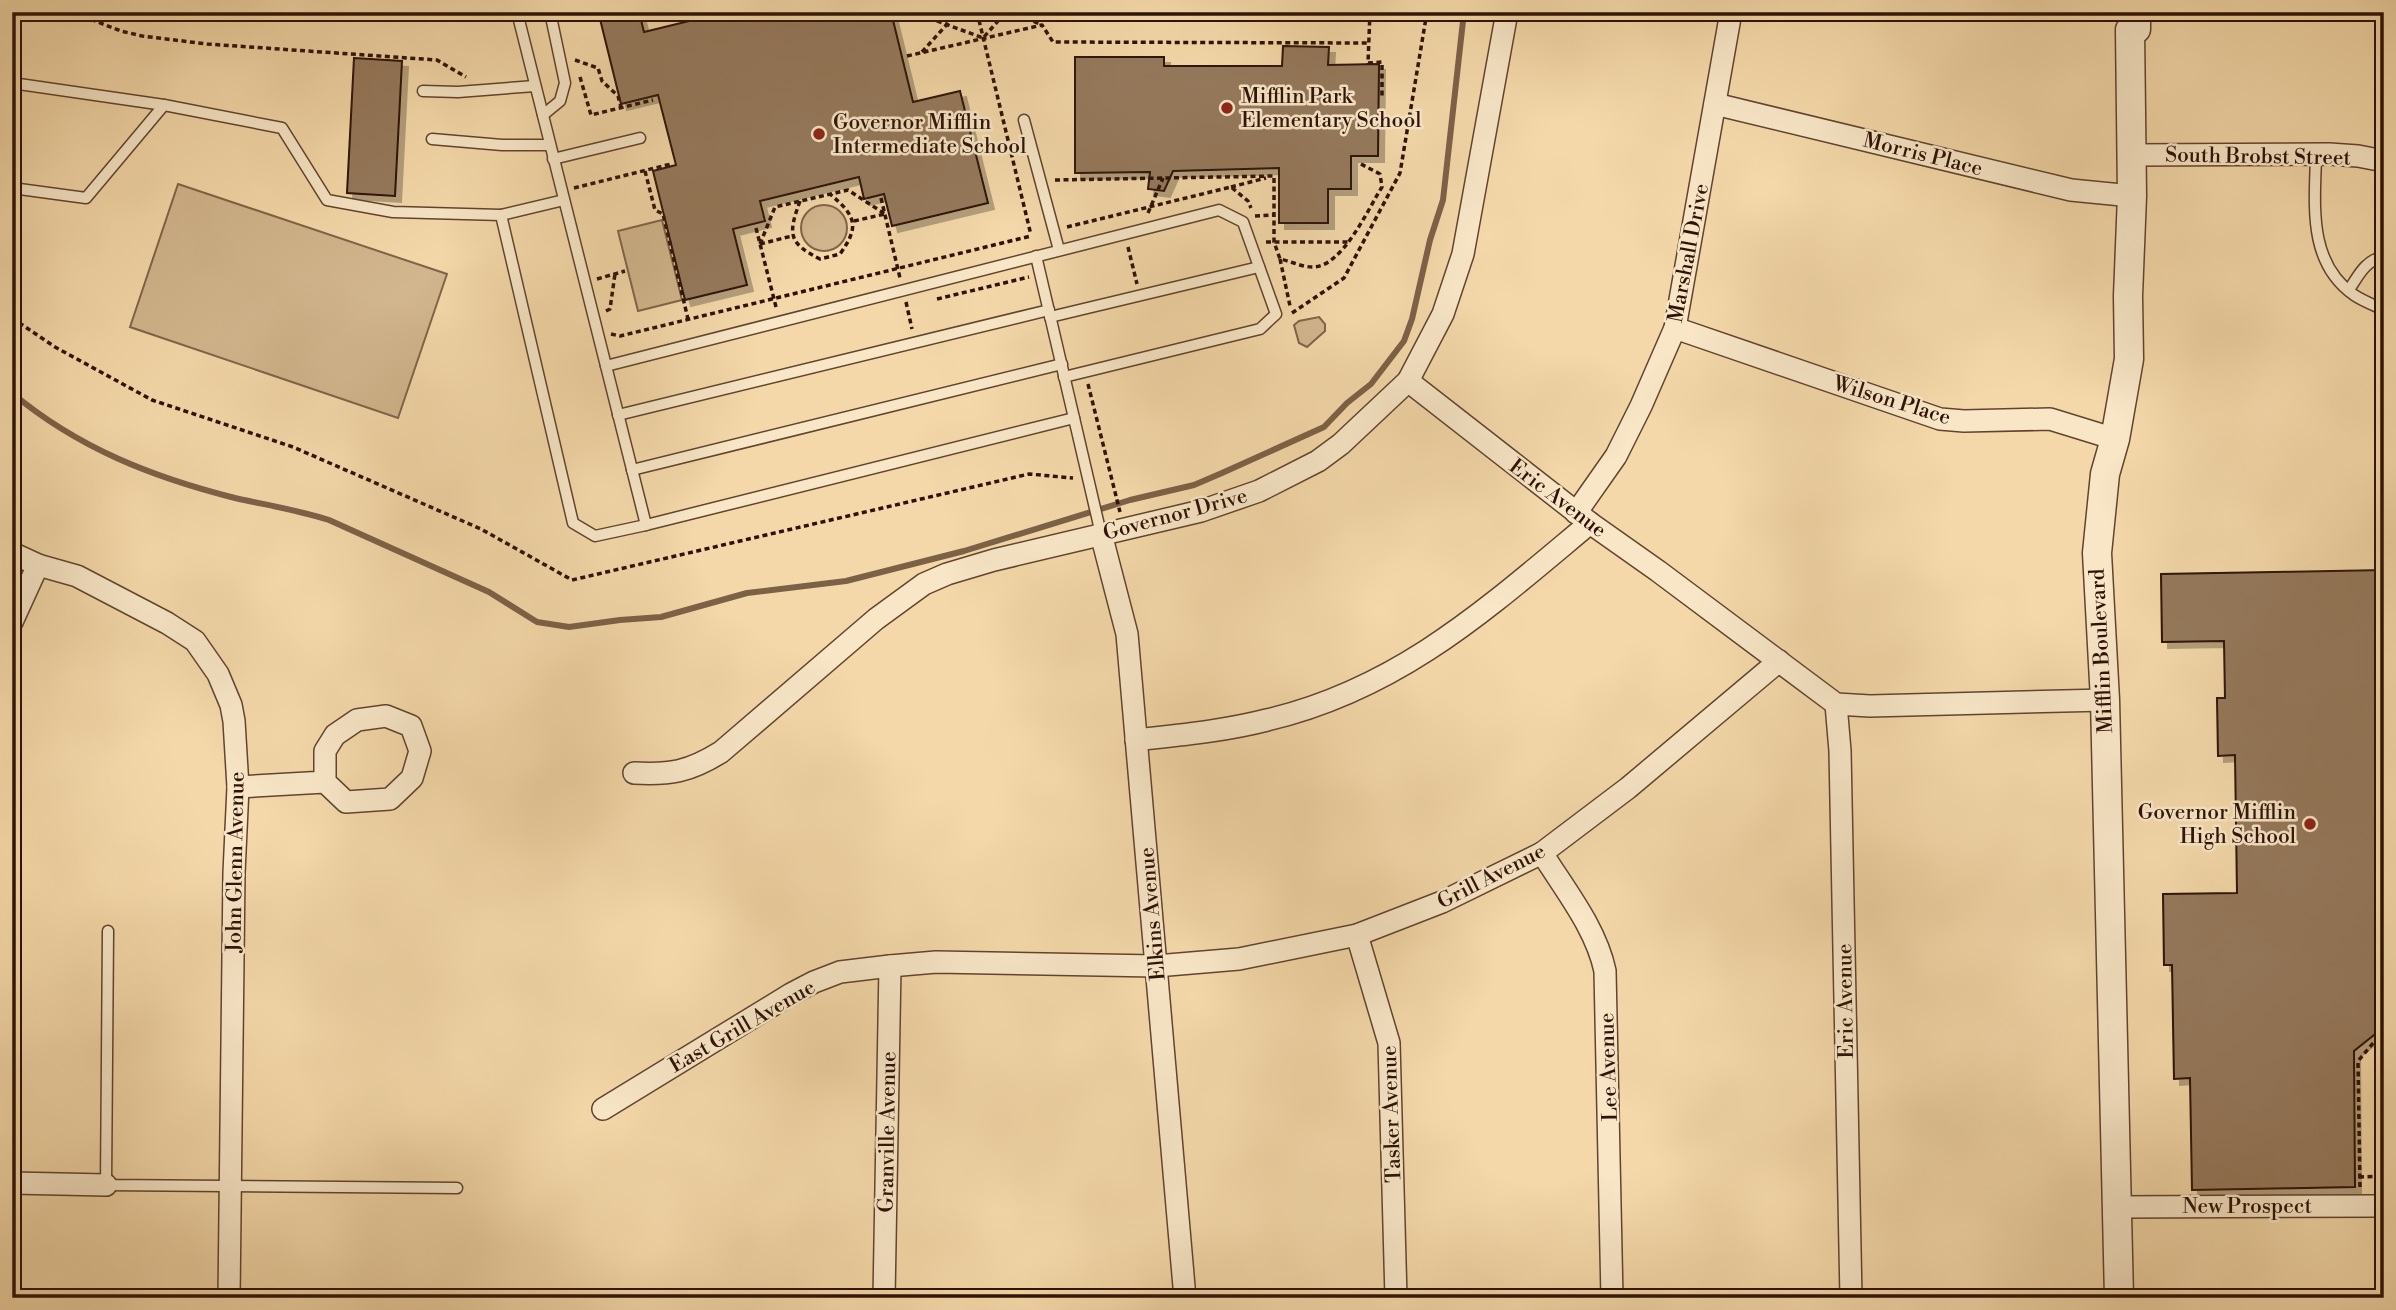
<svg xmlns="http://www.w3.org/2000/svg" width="2396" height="1310" viewBox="0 0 2396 1310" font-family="'Libre Bodoni',serif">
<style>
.green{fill:#d2b68d;stroke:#80644a;stroke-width:2}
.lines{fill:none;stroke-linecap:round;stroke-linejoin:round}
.stream{stroke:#7d6147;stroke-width:6}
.building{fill:#95795b;stroke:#2e1207;stroke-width:2;filter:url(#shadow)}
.service-casing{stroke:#604430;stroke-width:13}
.minor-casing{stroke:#604430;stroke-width:24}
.tertiary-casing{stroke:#604430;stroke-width:31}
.path{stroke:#2e1207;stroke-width:3.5;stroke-dasharray:5 3.5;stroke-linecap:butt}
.service{stroke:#f8e6c7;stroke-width:10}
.minor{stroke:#f8e6c7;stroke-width:21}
.tertiary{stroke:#f8e6c7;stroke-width:28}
.poi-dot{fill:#8f2418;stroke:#f8e6c7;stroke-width:2.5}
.labels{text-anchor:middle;stroke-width:5;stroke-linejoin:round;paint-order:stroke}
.poi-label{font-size:21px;fill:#2e1207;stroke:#f8e6c7;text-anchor:start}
.street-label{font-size:21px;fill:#2e1207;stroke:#f8e6c7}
</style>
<defs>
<filter id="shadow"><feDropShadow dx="6" dy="6" stdDeviation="0" flood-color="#0004"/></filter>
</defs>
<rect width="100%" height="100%" fill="#f4d8a9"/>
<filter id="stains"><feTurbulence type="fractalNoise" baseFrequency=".00286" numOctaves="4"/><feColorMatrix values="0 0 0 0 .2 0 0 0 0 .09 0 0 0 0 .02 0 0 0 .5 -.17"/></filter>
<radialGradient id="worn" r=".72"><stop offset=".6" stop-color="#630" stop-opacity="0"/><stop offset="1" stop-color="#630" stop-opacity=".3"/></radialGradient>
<g class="green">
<polygon points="178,184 447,274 398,418 130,327"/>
<circle cx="824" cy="228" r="23"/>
<polygon points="662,220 682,300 638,311 618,231"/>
<polygon points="1319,317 1325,324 1325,331 1307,347 1299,343 1294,325 1299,321"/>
</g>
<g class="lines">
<path class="stream" d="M12,393c66,55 140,84 223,105 31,7 63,12 94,22l160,72 48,30 32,5 51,-7 41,-3 86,-24 99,-12 118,-30 166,-51 64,-15 28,-12 102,-46 23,-24 24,-19 33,-43 8,-22 18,-79 13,-40 21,-188"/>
</g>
<g class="building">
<polygon points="627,12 639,12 644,32 726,12 891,12 913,102 960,91 988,203 892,226 884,194 864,199 859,177 760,201 765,221 733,229 747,285 685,300 653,171 676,165 658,95 621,104 600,19"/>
<polygon points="1283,46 1329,47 1328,65 1379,64 1378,156 1351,156 1351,189 1328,189 1328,223 1279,223 1279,168 1173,171 1164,191 1148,189 1150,172 1075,173 1075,57 1164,57 1164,66 1282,66"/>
<polygon points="354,58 402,61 395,196 347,193"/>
<polygon points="2384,570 2384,1027 2354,1051 2355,1187 2192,1190 2190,1078 2174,1079 2172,965 2164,965 2163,894 2237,893 2235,755 2218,756 2217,698 2225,698 2224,641 2162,642 2161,574"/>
</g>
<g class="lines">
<g class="service-casing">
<g id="service">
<polyline points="517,12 646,525 1074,418 1101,534"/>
<polyline points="12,83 164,105 282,128 327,200 393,212 501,215 573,523 595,536 646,525"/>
<polyline points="423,91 458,92 535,86"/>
<polyline points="543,115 560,101 565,83 550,12"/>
<polyline points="1024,120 1059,250"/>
<polyline points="432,139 502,145 550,145"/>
<path d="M2316,154c-1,50 -9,108 38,141 9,6 20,10 30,15"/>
<polyline points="553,159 640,138"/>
<polyline points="12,188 86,198 164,105"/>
<polyline points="501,215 564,200"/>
<polyline points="1036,256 1074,418"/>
<path d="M2349,290c9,-14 17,-31 35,-33"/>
<polyline points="1050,317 1259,267"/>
<polyline points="606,366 1219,210 1243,222 1276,314 1260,329 1064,377"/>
<polyline points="618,415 1049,310"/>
<polyline points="632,470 1062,364"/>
<polyline points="108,931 106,1185 457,1188"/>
</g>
</g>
<g class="minor-casing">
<g id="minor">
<polyline points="1715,104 2071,190 2132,196"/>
<polyline points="2132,155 2329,154 2358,156 2384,161"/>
<polyline points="1675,328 1940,419 1964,421 2050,419 2115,439"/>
<polyline points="1408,381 1590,523 1658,571 1836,704 1870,706 2105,700"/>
<polyline points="1576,513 1616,456 1641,406 1675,328 1731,12"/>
<polyline points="1101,534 1127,634 1185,1298"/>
<polyline points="12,553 38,565 77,576 167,623 195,641 218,674 231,705 234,721 238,787 234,873 229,1298"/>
<polyline points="12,622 38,565"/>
<polyline points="1836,704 1840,751 1851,1298"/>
<path d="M1136,740c44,-5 88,-9 131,-20 133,-31 222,-113 323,-197"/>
<path d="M634,773c36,2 55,-1 87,-21l155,-133 48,-35 23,-10 47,-14 207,-49 58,-20 59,-30 23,-17 67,-63 35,-67 20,-60 44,-242"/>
<polyline points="238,787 325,782 346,802 390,799 412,778 420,751 411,726 386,716 357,720 335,735 325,751 325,782"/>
<path d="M1542,853c23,37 54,75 63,118l7,327"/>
<polyline points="1357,935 1389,1043 1396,1298"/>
<polyline points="603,1109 791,994 814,982 840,972 890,966 936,962 1156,966 1239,959 1357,935 1442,902 1542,853 1628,788 1779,661"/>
<polyline points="12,1183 106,1185"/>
<polyline points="2117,1207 2377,1206"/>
<polyline points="884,1298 890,966"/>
</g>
</g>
<g class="tertiary-casing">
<polyline id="tertiary" points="2119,1298 2105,700 2097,553 2105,474 2115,439 2129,359 2128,296 2132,196 2130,30 2136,29 2136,12"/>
</g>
<g class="path">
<polyline points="77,12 77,14 121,31 142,36 207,44 437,60 466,77"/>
<polyline points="913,12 983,38 1006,12"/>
<polyline points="977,12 1031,235"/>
<polyline points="1010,12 1040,24"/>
<polyline points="1370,12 1368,63 1382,62 1382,98"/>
<polyline points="922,52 958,12"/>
<polyline points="907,56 1042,25 1053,42 1368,43"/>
<polyline points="575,60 598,68 602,81 618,96 621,107"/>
<polyline points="580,77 591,115 653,100"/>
<polyline points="645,171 655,210 663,214 688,319"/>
<path d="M1055,180l219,-4v66l6,17c10,2 22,8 32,8 30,1 56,-58 70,-80l-2,-13 -21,-11"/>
<polyline points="1231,187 1266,178"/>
<polyline points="574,188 671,164"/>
<polyline points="881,198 900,278"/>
<path d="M800,201c-12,33 -12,42 20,58l20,-5c20,-28 16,-38 -10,-60"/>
<polyline points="1148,213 1163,178"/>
<polyline points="1255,216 1274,215"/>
<polyline points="854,221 885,214"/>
<polyline points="1067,227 1231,187 1248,201 1251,208"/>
<polyline points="756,228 776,307"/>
<polyline points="1266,242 1348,242"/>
<polyline points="760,244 775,207 848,190 885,214"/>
<polyline points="760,244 792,236"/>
<polyline points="1128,247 1137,284"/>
<polyline points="1280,259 1290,306"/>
<polyline points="597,279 625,271"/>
<polyline points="937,299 1029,277"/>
<polyline points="906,302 912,329"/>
<polyline points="606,311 610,309 615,274"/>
<polyline points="1292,313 1344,278 1400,173 1427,12"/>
<polyline points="12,318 55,347 152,400 293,447 481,529 572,580 1029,474 1073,478"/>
<polyline points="611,334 620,336 1031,236"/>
<polyline points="1088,384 1120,512"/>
<polyline points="2359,1177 2384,1176"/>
<polyline points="2360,1187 2358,1061 2374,1042 2384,1034"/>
<polyline points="2288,1298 2288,1294 2384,1293"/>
</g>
<use href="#service" class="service"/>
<use href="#minor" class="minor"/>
<use href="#tertiary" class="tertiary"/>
</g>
<g class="poi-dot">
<circle cx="1227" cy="108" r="7"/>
<circle cx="819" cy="134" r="7"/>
<circle cx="2310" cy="824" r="7"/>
</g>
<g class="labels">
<g class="poi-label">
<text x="1241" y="103">Mifflin Park<tspan x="1241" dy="24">Elementary School</tspan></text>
<text x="833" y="129">Governor Mifflin<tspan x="833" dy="24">Intermediate School</tspan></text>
<text x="2296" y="819" text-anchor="end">Governor Mifflin<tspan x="2296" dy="24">High School</tspan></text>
</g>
<g class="street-label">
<text transform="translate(1923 154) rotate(14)" y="7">Morris Place</text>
<text transform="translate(2258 156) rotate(1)" y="7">South Brobst Street</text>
<text transform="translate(1688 253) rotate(-79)" y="7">Marshall Drive</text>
<text transform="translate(1892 400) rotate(17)" y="7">Wilson Place</text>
<text transform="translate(1558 498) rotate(37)" y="7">Eric Avenue</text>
<text transform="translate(1175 514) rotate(-15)" y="7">Governor Drive</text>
<text transform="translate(2101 651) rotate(-93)" y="7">Mifflin Boulevard</text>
<text transform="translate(235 862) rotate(-89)" y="7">John Glenn Avenue</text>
<text transform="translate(1491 876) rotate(-27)" y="7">Grill Avenue</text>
<text transform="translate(1152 914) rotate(-95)" y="7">Elkins Avenue</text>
<text transform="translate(1845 1001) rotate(-91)" y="7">Eric Avenue</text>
<text transform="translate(742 1026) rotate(-30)" y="7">East Grill Avenue</text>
<text transform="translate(1608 1067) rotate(-92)" y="7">Lee Avenue</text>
<text transform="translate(1391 1114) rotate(-92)" y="7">Tasker Avenue</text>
<text transform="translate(887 1132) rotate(-89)" y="7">Granville Avenue</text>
<text x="2247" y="1213">New Prospect</text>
</g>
</g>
<rect width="2396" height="1310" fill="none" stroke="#f4d8a9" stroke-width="42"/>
<rect x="14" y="14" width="2368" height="1282" fill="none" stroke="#2e1207" stroke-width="3.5"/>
<rect x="21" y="21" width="2354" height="1268" fill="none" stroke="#2e1207" stroke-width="2"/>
<rect width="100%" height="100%" filter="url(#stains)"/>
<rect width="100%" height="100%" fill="url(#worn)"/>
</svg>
